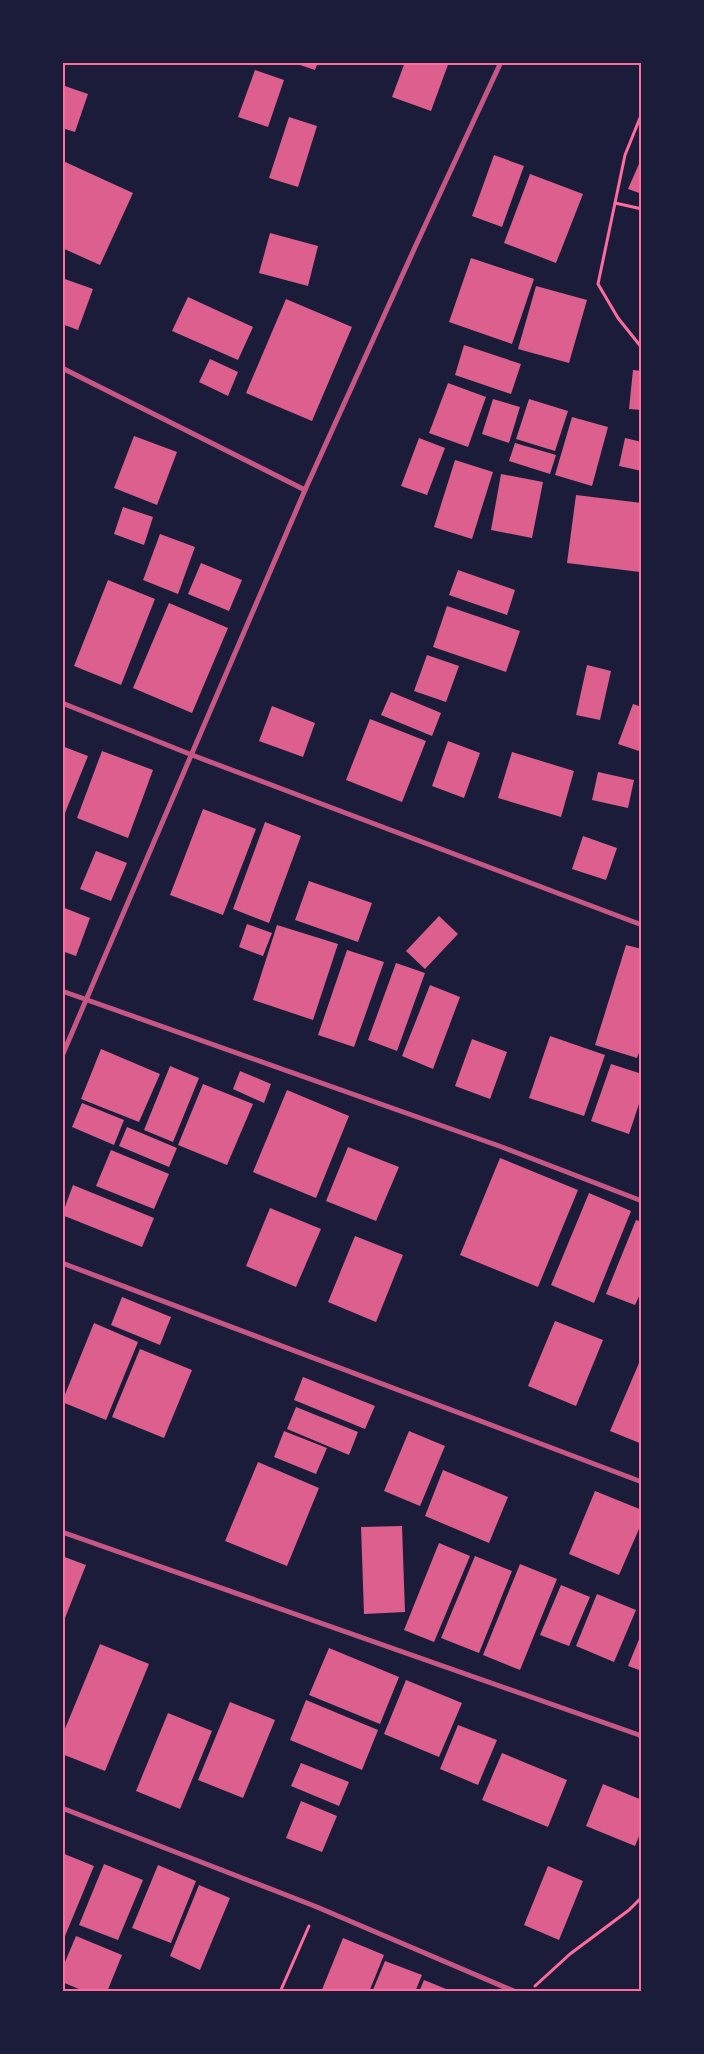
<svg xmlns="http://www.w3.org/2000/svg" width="704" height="2054" viewBox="0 0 704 2054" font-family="Poppins,sans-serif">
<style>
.building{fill:#dd5f8e}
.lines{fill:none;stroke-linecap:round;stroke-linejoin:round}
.path{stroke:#ff6b9d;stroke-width:3}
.minor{stroke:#c65784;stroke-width:5}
.neatline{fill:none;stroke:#ff6b9d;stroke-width:2}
</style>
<rect width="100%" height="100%" fill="#1b1b3a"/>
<g class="building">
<polygon points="291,62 318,62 315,70"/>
<polygon points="405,62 449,62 431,111 392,97"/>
<polygon points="255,70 284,80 268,127 238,117"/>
<polygon points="62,85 88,94 75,132 62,128"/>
<polygon points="289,117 317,126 298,187 269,178"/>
<polygon points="494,155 524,166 502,227 472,216"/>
<polygon points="642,157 642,194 628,189"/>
<polygon points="63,161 133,193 100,265 62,248"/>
<polygon points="530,174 583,194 556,263 504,243"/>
<polygon points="270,233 318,246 308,286 259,273"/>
<polygon points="471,258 534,279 512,344 449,322"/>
<polygon points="62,278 93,289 78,330 62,324"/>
<polygon points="536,286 587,300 569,363 518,349"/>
<polygon points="188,297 253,327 238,360 172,331"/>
<polygon points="286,299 352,327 312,421 246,393"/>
<polygon points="464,345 521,364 511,394 455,375"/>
<polygon points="210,359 238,372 228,396 199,382"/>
<polygon points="633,370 642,371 642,410 629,409"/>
<polygon points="448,383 486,397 468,447 429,433"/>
<polygon points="493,399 520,407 509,443 482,434"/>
<polygon points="529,399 568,411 555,451 516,439"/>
<polygon points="572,417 608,427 592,486 555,475"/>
<polygon points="134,436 177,452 157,505 114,488"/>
<polygon points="419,438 445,448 427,495 401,486"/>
<polygon points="625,438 642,442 642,471 619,466"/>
<polygon points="515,443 556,455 550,474 509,461"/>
<polygon points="455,460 493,472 472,539 434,527"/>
<polygon points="501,474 543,482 532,538 491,530"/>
<polygon points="576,495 642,503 640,572 567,563"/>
<polygon points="123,507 153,517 144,545 114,534"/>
<polygon points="160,534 195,547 178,594 143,580"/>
<polygon points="201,563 242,580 229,611 188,594"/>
<polygon points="458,570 515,590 507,615 449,595"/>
<polygon points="108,580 155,599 121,685 74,666"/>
<polygon points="169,603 228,628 192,713 133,688"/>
<polygon points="447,606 520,631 506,672 433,647"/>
<polygon points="427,655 459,666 446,702 414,691"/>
<polygon points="587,665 611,671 600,720 576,715"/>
<polygon points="391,692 441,713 432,736 381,715"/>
<polygon points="633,704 642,707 642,752 618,744"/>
<polygon points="272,706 315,723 303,757 259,741"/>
<polygon points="370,719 426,741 402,802 346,780"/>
<polygon points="448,741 480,753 464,798 432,786"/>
<polygon points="62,746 88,756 63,818 62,818"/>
<polygon points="102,751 153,770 128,838 77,818"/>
<polygon points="512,752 574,771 561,817 498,798"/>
<polygon points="598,772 634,780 628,808 592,800"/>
<polygon points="203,809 256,829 223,915 170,895"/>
<polygon points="265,822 301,836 269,923 233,909"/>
<polygon points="583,836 617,848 606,880 572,869"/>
<polygon points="96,851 127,863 111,901 80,889"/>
<polygon points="309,881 372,903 358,942 295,920"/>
<polygon points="62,907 90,918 76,956 62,951"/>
<polygon points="439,916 458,934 425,969 406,951"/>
<polygon points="247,924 272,933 263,956 239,947"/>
<polygon points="277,925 338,944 313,1020 253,1000"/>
<polygon points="626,945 642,949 642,1045 637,1058 595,1045"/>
<polygon points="347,950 384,962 354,1047 318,1035"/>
<polygon points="396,963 425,973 397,1051 368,1040"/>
<polygon points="430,985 460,997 433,1069 402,1056"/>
<polygon points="550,1036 605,1055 584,1116 529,1098"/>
<polygon points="472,1039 507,1052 490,1099 455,1086"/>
<polygon points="101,1049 160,1074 139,1122 81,1099"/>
<polygon points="611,1064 642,1074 642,1095 629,1134 591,1121"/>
<polygon points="170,1066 199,1078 173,1142 144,1130"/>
<polygon points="240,1071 271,1084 264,1103 233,1089"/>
<polygon points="203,1084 253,1104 227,1165 178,1145"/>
<polygon points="287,1090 349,1116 316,1198 253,1172"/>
<polygon points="82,1103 124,1120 114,1145 72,1127"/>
<polygon points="127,1127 177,1148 169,1167 119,1146"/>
<polygon points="348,1147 399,1167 376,1221 326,1201"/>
<polygon points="111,1150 169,1174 154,1209 96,1186"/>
<polygon points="500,1158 578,1190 538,1287 460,1255"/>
<polygon points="73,1185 154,1218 142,1247 62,1215"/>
<polygon points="589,1193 631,1211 594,1303 551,1285"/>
<polygon points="270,1208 321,1229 296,1287 246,1266"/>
<polygon points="636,1220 642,1222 642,1290 635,1305 606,1294"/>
<polygon points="355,1236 403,1255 376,1322 328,1302"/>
<polygon points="122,1297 171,1317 160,1345 111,1325"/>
<polygon points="555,1321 603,1340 576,1406 528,1386"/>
<polygon points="94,1323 138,1342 106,1420 62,1402"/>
<polygon points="140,1349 192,1370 164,1438 112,1417"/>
<polygon points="642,1356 642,1444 610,1431"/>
<polygon points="303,1377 375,1406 365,1429 294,1400"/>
<polygon points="296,1407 358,1432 349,1455 287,1429"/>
<polygon points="284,1431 327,1448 316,1474 274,1457"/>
<polygon points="409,1431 445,1446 420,1506 384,1491"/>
<polygon points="258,1462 319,1488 287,1566 225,1541"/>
<polygon points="443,1470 508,1497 489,1543 425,1516"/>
<polygon points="595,1491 642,1510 642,1522 619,1575 569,1554"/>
<polygon points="402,1526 405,1612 364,1614 361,1527"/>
<polygon points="439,1543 470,1556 434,1642 404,1630"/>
<polygon points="62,1556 86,1565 63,1623 62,1623"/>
<polygon points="475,1556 512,1571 479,1653 441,1638"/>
<polygon points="520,1564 557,1579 520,1670 483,1655"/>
<polygon points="561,1585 590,1597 569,1646 540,1635"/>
<polygon points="597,1594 636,1610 614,1662 576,1646"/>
<polygon points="642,1632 642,1671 628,1666"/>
<polygon points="100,1644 149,1664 105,1771 62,1754 62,1736"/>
<polygon points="329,1648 399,1677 380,1724 309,1695"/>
<polygon points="406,1680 462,1703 439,1757 384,1734"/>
<polygon points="306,1700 378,1730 362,1770 290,1740"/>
<polygon points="230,1702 275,1720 243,1798 198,1780"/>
<polygon points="168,1713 212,1731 180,1809 136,1791"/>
<polygon points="458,1725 497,1740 478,1785 440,1769"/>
<polygon points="502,1753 567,1780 548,1827 482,1800"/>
<polygon points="301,1763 349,1782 339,1806 291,1786"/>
<polygon points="603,1784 642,1800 642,1829 635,1846 586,1826"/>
<polygon points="301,1801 337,1816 322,1852 286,1838"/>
<polygon points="62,1853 94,1866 65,1936 62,1935"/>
<polygon points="104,1864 143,1880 118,1940 79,1925"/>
<polygon points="158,1865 196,1881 171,1943 132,1928"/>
<polygon points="548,1866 583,1881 559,1940 524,1925"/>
<polygon points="199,1885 230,1898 200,1970 170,1956"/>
<polygon points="76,1936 122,1955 107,1992 86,1992 62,1982 62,1969"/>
<polygon points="343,1938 384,1955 369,1992 321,1992"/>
<polygon points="385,1961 422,1975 415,1992 372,1992"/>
<polygon points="424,1980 451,1991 451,1992 419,1992"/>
</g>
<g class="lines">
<g class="path">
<polyline points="641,62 642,64"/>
<polyline points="642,113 625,155 615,203 642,209"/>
<polyline points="615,203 598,284 618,318 642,348"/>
<polyline points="535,1986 570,1954 629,1910 642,1897"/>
<polyline points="280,1992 309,1926"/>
</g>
<g class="minor">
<polyline points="62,368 305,490"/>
<polyline points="62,703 192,755 642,925"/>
<polyline points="62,991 502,1147 642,1201"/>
<polyline points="62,1056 305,490 416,245 501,62"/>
<polyline points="62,1263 642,1482"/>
<polyline points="62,1532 642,1736"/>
<polyline points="62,1808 317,1907 516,1992"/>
</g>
</g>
<rect width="704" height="2054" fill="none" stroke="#1b1b3a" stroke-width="128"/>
<rect x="64" y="64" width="576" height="1926" class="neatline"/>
</svg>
